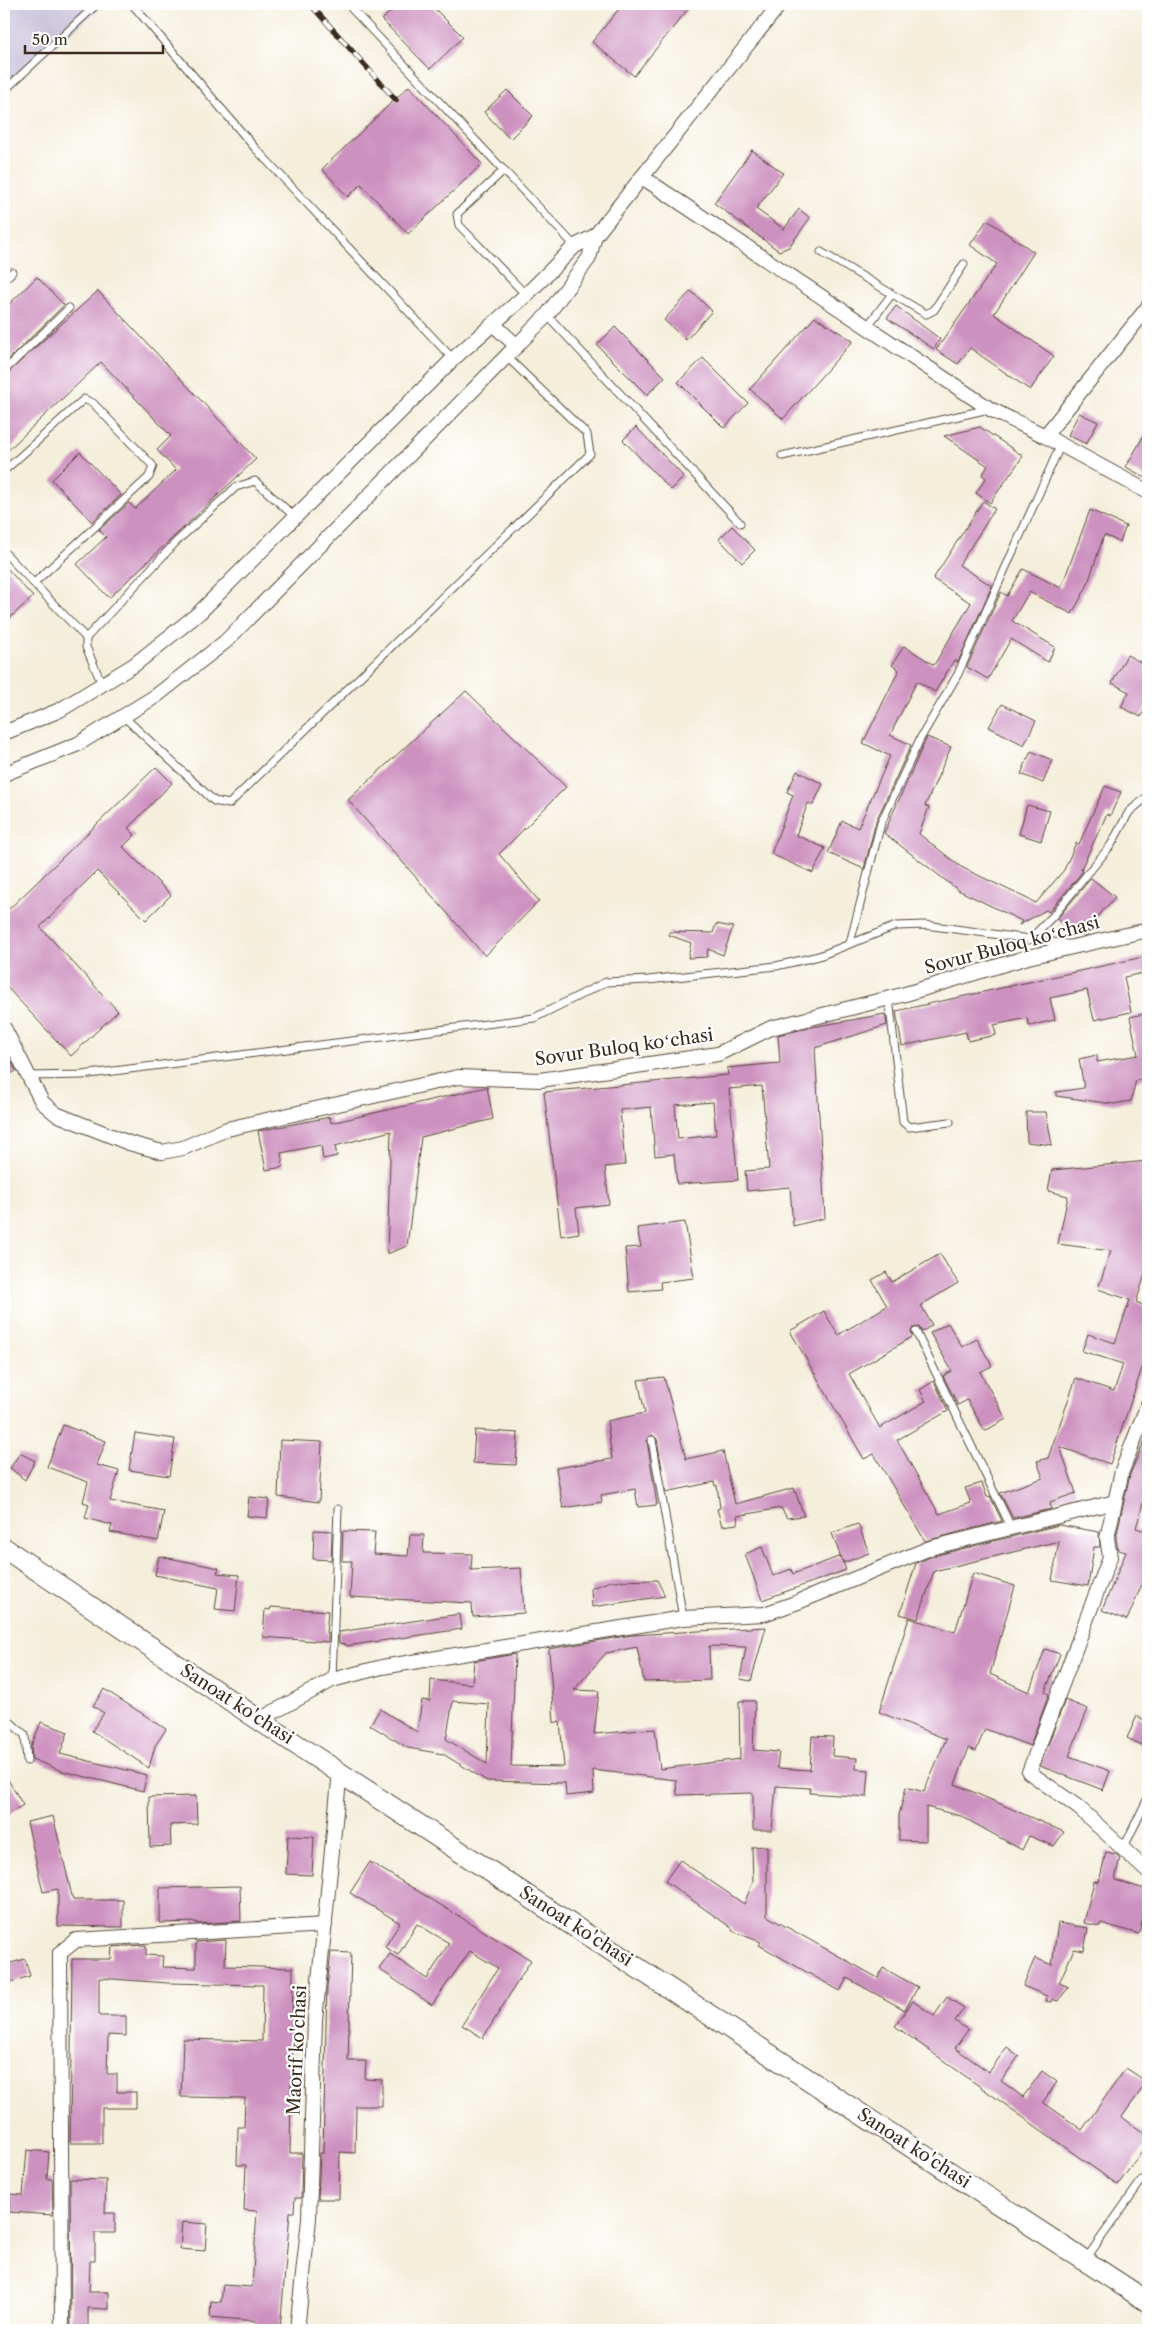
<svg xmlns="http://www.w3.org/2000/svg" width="1152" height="2334" viewBox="0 0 1152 2334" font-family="'Libre Caslon Text',serif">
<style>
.industrial{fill:#c7c0d9}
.building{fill:#cd91c0;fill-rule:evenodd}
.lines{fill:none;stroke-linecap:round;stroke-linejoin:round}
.service-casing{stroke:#57473a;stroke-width:9}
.minor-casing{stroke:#57473a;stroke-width:16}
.secondary-casing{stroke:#57473a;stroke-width:22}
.service{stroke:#fff;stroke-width:7}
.minor{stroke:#fff;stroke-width:14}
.secondary{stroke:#fff;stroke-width:20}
.rail-casing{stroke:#3b2a1e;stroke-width:5.5}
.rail{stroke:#fff;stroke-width:4;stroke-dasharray:11;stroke-linecap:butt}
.labels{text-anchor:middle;stroke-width:4.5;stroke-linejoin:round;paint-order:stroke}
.street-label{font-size:18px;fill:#3b2a1e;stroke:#fff}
</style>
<rect width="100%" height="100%" fill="#fff"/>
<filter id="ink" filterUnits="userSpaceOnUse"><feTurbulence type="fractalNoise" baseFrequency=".02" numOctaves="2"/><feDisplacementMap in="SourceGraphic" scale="10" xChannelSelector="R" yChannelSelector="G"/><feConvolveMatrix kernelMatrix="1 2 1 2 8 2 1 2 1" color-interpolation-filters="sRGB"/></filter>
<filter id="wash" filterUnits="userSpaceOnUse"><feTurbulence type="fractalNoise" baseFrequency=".0096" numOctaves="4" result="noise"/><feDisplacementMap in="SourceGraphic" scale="20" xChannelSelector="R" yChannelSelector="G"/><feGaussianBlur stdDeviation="1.12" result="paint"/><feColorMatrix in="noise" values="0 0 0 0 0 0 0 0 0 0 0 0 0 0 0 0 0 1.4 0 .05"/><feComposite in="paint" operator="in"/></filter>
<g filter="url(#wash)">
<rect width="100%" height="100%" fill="#f4eedb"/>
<polygon class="industrial" points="4,4 105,4 4,89"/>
<g id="blocks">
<g class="building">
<polygon points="398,4 430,4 463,37 430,69 382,20"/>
<polygon points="623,4 692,4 634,76 592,42"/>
<polygon points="409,86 482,164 408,234 361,184 348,197 322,169"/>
<polygon points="507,90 533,116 510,139 484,112"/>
<polygon points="752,150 783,173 756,209 784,229 799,209 810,218 789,247 779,251 714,203"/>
<polygon points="987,220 1034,252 994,314 1054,356 1030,390 970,348 958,364 936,350 997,264 970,245"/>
<polygon points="37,277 64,305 4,364 4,309"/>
<polygon points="98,291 256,459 109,598 77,564 106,537 99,530 129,503 135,509 176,470 157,450 171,436 101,362 4,454 4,376"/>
<polygon points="691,291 712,311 686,340 664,320"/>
<polygon points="896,306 940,339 934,349 887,318"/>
<polygon points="815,317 853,341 783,419 750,389"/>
<polygon points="615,327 665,377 647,395 597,345"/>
<polygon points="703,358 748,403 724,428 678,382"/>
<polygon points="1079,413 1098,422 1086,444 1068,435"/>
<polygon points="636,427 684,477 671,490 623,440"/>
<polygon points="980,427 1023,456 990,503 976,493 986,478 982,475 988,466 944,436"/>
<polygon points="1148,428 1148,479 1126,467"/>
<polygon points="80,452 121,495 92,522 52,480"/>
<polygon points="983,501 995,509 959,565 992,586 958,662 954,660 935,692 917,681 890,735 911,745 876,821 864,869 828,853 842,821 858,828 890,756 863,743 899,670 892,665 904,646 934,665 971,603 933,579"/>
<polygon points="1090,510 1126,526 1120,542 1104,535 1087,586 1072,614 1029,592 1012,621 1055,647 1048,662 1011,639 988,679 967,667 1001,592 1007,596 1023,569 1061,588"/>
<polygon points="732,526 755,550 742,563 719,539"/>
<polygon points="4,565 33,597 4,623"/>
<polygon points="1127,655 1148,666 1148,702 1141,717 1121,707 1129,692 1112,683"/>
<polygon points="466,691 566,787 499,854 539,901 485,956 348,800"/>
<polygon points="1002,704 1036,721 1024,745 989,727"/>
<polygon points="927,737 951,747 925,806 929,807 919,834 961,867 1036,903 1064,870 1076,843 1079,844 1105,786 1121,792 1110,816 1107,814 1081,869 1083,871 1049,912 1046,910 1019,925 1022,921 958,890 884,833"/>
<polygon points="1031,751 1052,760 1043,783 1021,774"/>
<polygon points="156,767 172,783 128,828 135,835 123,847 171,895 146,920 97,871 40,927 118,1011 71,1056 4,984 4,914"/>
<polygon points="797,771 823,784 813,805 808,803 796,835 825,848 813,873 771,854 793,795 787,792"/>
<polygon points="1027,805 1050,811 1041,841 1019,834"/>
<polygon points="1091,878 1115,897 1094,921 1068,928 1057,919"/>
<polygon points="716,924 733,927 723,955 708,949 707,957 688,958 691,943 669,935 669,932 713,933"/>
<polygon points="1148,956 1148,972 1124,977 1131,1012 1094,1020 1087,990 1050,998 1055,1020 1029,1026 1027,1018 994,1025 996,1035 968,1041 966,1032 902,1046 896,1011"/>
<polygon points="1148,1013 1148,1079 1136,1080 1131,1101 1113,1104 1056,1096 1056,1092 1084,1088 1079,1059 1097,1055 1097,1062 1138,1055 1130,1017"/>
<path d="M885,1014l2,11 -72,23 10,170 -32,8 -3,-39 -43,4 -2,-20 24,-2 -7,-83 -33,3 9,91 -61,4 -3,-30 -19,2 -4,-49 -31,3 5,55 -20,2 4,37 -33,4 3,25 -18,3 -17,-144 184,-17 -1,-7 53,-5 -2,-28 34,-8zM713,1102l3,33 -38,4 -3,-34z"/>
<polygon points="4,1047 16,1071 4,1078"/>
<polygon points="487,1087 493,1119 421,1137 407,1246 387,1254 391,1131 335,1146 337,1156 323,1159 321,1145 281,1153 283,1167 266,1170 258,1131 330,1117 331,1123"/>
<polygon points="1026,1112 1046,1112 1052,1145 1027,1142"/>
<polygon points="1148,1161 1148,1266 1136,1302 1148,1307 1148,1350 1110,1464 1060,1447 1076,1493 1050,1502 1051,1509 1013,1518 1000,1493 1043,1478 1037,1461 1048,1458 1076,1378 1114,1391 1123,1364 1082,1351 1088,1334 1115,1343 1130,1300 1098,1289 1111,1251 1058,1244 1068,1196 1048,1191 1052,1170"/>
<polygon points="685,1222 694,1278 660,1282 661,1289 629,1292 625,1248 641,1247 637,1228"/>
<polygon points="940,1254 958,1283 921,1305 932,1325 922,1332 919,1327 913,1328 911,1331 912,1337 849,1374 880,1428 926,1401 920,1390 934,1381 948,1411 897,1440 939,1514 971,1503 965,1488 982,1483 987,1497 990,1496 1002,1521 925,1541 874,1454 864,1459 790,1331 824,1311 838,1335 887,1306 872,1280 886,1272 892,1282"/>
<polygon points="948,1323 962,1347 977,1339 992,1366 980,1372 1006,1419 985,1431 967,1400 958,1405 943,1376 952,1371 930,1333"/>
<polygon points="664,1377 686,1459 723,1451 735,1504 794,1488 804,1516 787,1518 781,1508 737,1516 738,1524 722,1526 717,1509 720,1508 717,1485 715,1486 714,1482 666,1492 657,1439 652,1435 647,1441 657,1505 638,1507 635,1489 601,1495 602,1502 563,1508 556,1468 612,1459 607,1421 645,1413 638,1380"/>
<polygon points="63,1425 106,1441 97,1465 119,1471 110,1501 164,1511 158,1541 110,1532 112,1525 85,1518 89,1504 83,1502 88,1482 47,1467"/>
<polygon points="475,1430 518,1433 516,1465 473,1463"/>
<polygon points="135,1433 175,1439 169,1476 129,1470"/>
<polygon points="1148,1433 1148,1485 1136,1528 1148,1532 1148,1587 1142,1584 1127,1620 1102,1610 1126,1552 1118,1550 1116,1538 1130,1474"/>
<polygon points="280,1440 322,1442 319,1502 278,1497"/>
<polygon points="20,1453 35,1461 25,1480 10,1468"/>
<polygon points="249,1497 269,1499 267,1518 247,1516"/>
<polygon points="858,1524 869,1553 843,1563 832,1533"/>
<polygon points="1059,1525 1099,1532 1100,1547 1094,1547 1088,1586 1052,1580 1059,1541 934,1571 918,1619 900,1614 916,1563 933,1556"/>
<polygon points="314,1530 332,1531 331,1560 313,1559"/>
<polygon points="343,1531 375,1532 373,1554 408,1556 410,1535 424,1535 423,1553 472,1554 471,1570 521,1568 524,1613 473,1617 472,1603 350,1597 352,1561 342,1561"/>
<polygon points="762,1547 773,1576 791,1569 793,1574 841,1556 846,1570 762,1600 745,1554"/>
<polygon points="159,1556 219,1568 217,1573 239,1575 235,1611 215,1609 218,1588 155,1575"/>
<polygon points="973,1573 1015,1586 990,1674 1029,1692 1045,1649 1060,1654 1045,1692 1049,1694 1030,1746 985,1729 976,1751 969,1748 955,1784 1064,1832 1054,1846 1029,1836 1022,1850 961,1816 926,1807 926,1841 899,1840 899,1815 906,1787 924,1792 946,1739 879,1712 909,1618 955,1632"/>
<polygon points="657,1580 665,1596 592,1607 591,1588 611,1581"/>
<polygon points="271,1607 328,1611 326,1633 328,1633 328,1642 263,1637 265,1609 270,1610"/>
<polygon points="460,1614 462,1629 346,1646 345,1644 339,1643 339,1632"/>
<path d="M766,1627l-15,54 -11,-2 6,-32 -37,-1 1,34 -66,2 -7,-35 -31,6 -32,37 25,1 -5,43 61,-5 5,40 80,-10 -1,-58h16l-2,49 26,2 -2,16 33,2 2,-34 21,1 -1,19 25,2 -1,11 13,1 -2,27 -57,-4v-5l-34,-2 -4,44h-19v-37l-76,2 -1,-15 -83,-10 1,23 -28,3 -1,-13 -78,-2 -44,-27 -35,-6 -38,-23 10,-16 37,23 5,-32 8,1 1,-21 41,4 2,-23 41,-7 -4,112 53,1 -4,-46 -6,2 -5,-74 83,-14zM453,1701l36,3 -2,60 -41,-25z"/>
<polygon points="104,1689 166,1729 155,1746 149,1768 92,1731 104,1713 93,1706"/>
<polygon points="1065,1700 1088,1709 1069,1756 1110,1771 1103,1790 1040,1766"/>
<polygon points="1137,1716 1148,1722 1148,1732 1142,1745 1127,1738"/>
<polygon points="41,1722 68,1732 60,1754 147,1775 143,1791 62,1771 32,1759 31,1747"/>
<polygon points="4,1773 23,1805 4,1817"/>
<polygon points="196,1796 197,1824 170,1825 171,1846 150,1847 149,1797"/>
<polygon points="53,1816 73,1900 123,1900 123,1927 58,1926 58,1889 43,1892 27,1822"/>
<polygon points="288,1836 314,1837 312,1875 286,1874"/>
<polygon points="767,1846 767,1916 878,1978 883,1968 918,1987 905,2010 847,1978 840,1991 759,1945 761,1942 732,1931 733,1929 665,1881 680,1860 744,1904 753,1882 752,1847"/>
<polygon points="1106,1852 1116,1854 1120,1858 1115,1880 1148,1890 1148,1911 1145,1910 1139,1934 1101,1923 1100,1926 1084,1923 1094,1881 1099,1882"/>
<polygon points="370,1862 531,1960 483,2038 462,2025 498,1968 470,1951 432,2005 379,1969 390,1954 427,1979 449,1943 417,1924 398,1955 385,1947 400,1923 350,1893"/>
<polygon points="240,1886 241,1921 197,1924 197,1922 160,1923 160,1888"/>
<polygon points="1058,1923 1088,1928 1084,1951 1074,1949 1059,1983 1069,1987 1058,2001 1052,1999 1051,2002 1046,2001 1047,1996 1023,1986 1035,1958 1052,1965"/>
<polygon points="226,1940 225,1966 293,1968 290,2153 302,2153 301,2198 295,2198 294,2212 290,2212 280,2330 255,2330 256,2321 210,2317 211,2301 221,2302 223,2285 252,2287 257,2211 244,2210 246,2165 237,2165 238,2127 244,2127 245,2098 181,2097 183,2039 262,2041 263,1985 168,1983 99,1978 99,2016 126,2016 126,2036 108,2035 107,2074 117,2074 117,2092 136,2092 136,2108 102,2108 102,2143 70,2143 72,1959 111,1959 112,1947 146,1945 146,1955 163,1956 162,1967 196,1968 196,1942"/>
<polygon points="331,1952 351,1953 348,2061 366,2061 365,2079 382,2080 382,2106 356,2106 355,2153 340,2152 339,2199 318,2199 320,2153 323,2153 327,1986"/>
<polygon points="25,1959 30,1976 4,1984 4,1965"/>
<polygon points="947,1997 964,2008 955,2021 968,2030 955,2048 989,2072 1007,2047 1019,2056 1001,2081 1023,2097 1042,2071 1057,2082 1043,2102 1082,2130 1126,2068 1147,2082 1122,2117 1148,2136 1148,2142 1118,2185 895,2026 913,2001 934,2016"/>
<polygon points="27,2150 49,2152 47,2179 52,2179 53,2215 9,2212 10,2194 23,2195"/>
<polygon points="70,2179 106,2180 105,2213 115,2213 115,2233 95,2233 95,2261 90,2261 89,2292 109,2292 109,2309 88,2308 88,2330 71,2330"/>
<polygon points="182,2222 207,2224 205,2251 180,2249"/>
</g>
</g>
</g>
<g filter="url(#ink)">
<use href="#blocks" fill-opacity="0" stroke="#57473a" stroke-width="1"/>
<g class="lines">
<g class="service-casing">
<g id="service">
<polyline points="132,4 255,148 453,359"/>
<polyline points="350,7 575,246"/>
<polyline points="4,91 97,4"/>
<polyline points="504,170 457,214 459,225 526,295"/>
<polyline points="821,252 926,314 934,310 964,264"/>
<polyline points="4,280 12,272"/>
<polyline points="547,315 740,523"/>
<polyline points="866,328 892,294"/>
<polyline points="4,371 69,308"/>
<polyline points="782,456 989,409"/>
<polyline points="4,471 84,399 93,403 153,466 149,477 34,583"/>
<polyline points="4,552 86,638"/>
<polyline points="102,684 86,647 86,638 177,541 236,487 255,481 295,517"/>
<polyline points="123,716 214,801 229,804 590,454 587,434 507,357"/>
<polyline points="1029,940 1053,916 1111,845 1129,812 1148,796"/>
<polyline points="850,943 881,823 920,739 958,674 1061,444"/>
<polyline points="889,998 903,1122 909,1127 950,1122"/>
<polyline points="29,1076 82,1075 534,1018 606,982 648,980 776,966 819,956 896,926 926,925 1067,944"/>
<polyline points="916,1332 1011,1527"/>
<polyline points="652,1440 683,1618"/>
<polyline points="332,1680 338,1509"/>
<polyline points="4,1720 10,1722 25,1735 27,1761"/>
<polyline points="1123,1849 1148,1798"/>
<polyline points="1086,2259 1142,2180"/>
</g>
</g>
<g class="minor-casing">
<g id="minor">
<polyline points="642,177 990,409 1045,436 1148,492"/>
<polyline points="494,325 517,346"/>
<polyline points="1045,436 1148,307"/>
<polyline points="4,733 60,710 134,665 199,613 453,359 526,295 575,246 595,236"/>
<polyline points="4,774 78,744 156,696 225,642 547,315 589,258 595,236 780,4"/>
<polyline points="4,1028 42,1102 56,1114 129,1143 162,1152 183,1148 227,1129 458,1077 540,1080 718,1054 771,1028 902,995 1028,957 1148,930"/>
<polyline points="1148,1404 1122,1471 1107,1538 1110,1557 1029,1772 1079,1808 1148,1872"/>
<polyline points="259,1720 332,1680 382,1667 683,1618 764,1614 798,1602 930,1548 1115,1502"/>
<polyline points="62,2330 60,1953 76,1940 325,1925"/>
<polyline points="297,2330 309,2219 315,2020 340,1771"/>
</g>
</g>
<g class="secondary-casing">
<polyline id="secondary" points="4,1548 259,1720 1148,2302"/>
</g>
<use href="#service" class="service"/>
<use href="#minor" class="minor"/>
<use href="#secondary" class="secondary"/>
<g class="rail-casing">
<polyline id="rail" points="310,4 396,100"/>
</g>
<use href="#rail" class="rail"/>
</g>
</g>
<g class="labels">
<g class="street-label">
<text transform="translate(1012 945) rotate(-15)" y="6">Sovur Buloq koʻchasi</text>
<text transform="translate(624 1047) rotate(-8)" y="6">Sovur Buloq koʻchasi</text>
<text transform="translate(237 1704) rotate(33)" y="6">Sanoat ko'chasi</text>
<text transform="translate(576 1926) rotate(33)" y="6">Sanoat ko'chasi</text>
<text transform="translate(297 2050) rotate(-87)" y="6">Maorif ko'chasi</text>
<text transform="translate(914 2148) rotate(33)" y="6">Sanoat ko'chasi</text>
</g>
</g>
<rect width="1152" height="2334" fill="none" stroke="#fff" stroke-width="20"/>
<path d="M25 45v8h138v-8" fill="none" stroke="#3b2a1e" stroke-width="2.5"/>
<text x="32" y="45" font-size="15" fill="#3b2a1e" stroke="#ffffff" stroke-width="4" paint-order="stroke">50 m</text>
</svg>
